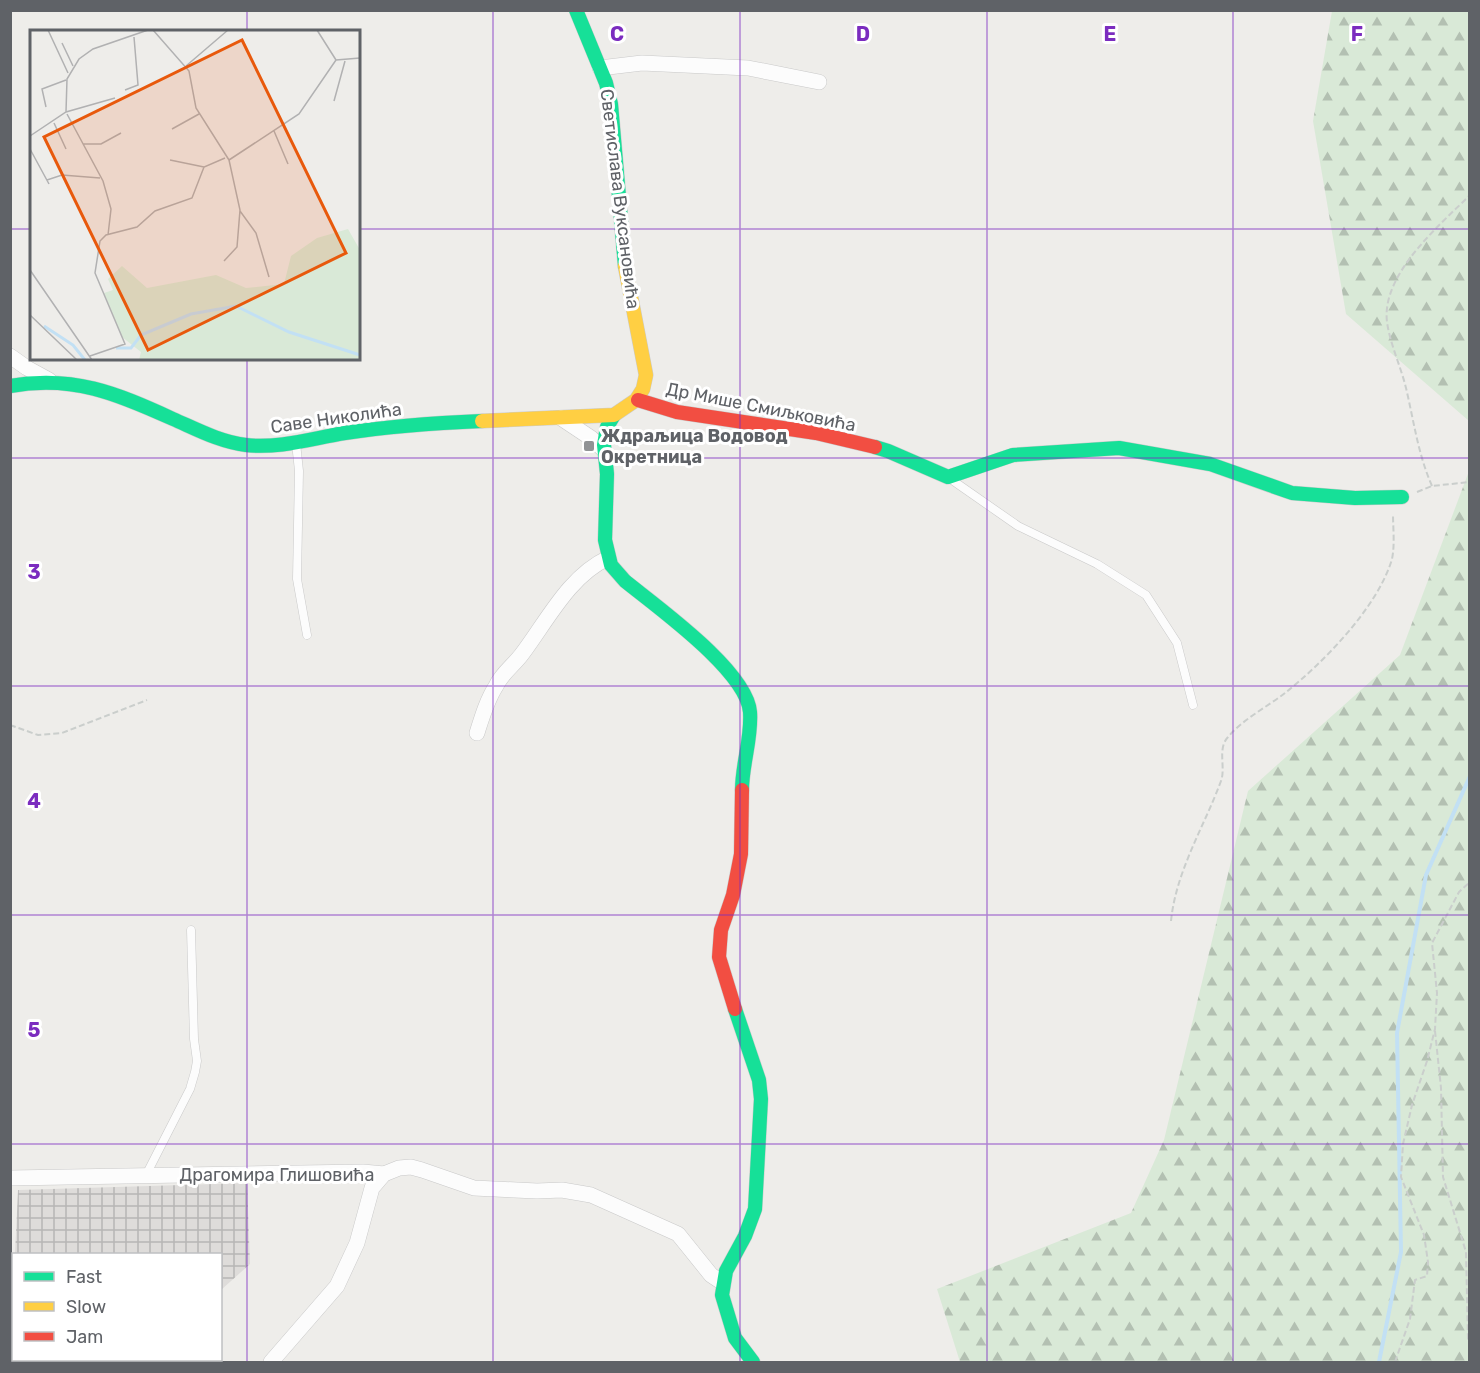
<svg xmlns="http://www.w3.org/2000/svg" width="1480" height="1373" viewBox="0 0 1480 1373" font-family="Rubik,sans-serif">
<style>
.industrial{fill:url(#industrial-grid)}
.forest{fill:url(#forest-firs)}
.lines{fill:none;stroke-linecap:round;stroke-linejoin:round}
.stream{stroke:#c2e0f4;stroke-width:4}
.lane-casing{stroke:#c9c9c9;stroke-width:9}
.street-casing{stroke:#c9c9c9;stroke-width:16}
.fast-casing{stroke:#cbcbcb;stroke-width:15}
.slow-casing{stroke:#cbcbcb;stroke-width:15}
.jam-casing{stroke:#cbcbcb;stroke-width:15}
.path{stroke:#cacecc;stroke-width:2;stroke-dasharray:6 3;stroke-linecap:butt}
.lane{stroke:#fcfcfc;stroke-width:8}
.street{stroke:#fcfcfc;stroke-width:15}
.fast{stroke:#16e098;stroke-width:14}
.slow{stroke:#ffcf43;stroke-width:14}
.jam{stroke:#f24e42;stroke-width:14}
.grid{fill:none;stroke:#7b2cbf;stroke-width:1.5;stroke-opacity:0.55}
.poi-dot{fill:#919395;stroke:#fff;stroke-width:2}
.labels{text-anchor:middle;stroke-width:6;stroke-linejoin:round;paint-order:stroke}
.street-label{font-size:18px;fill:#5f6267;stroke:#fff}
.poi-label{font-size:18px;font-weight:bold;fill:#5f6267;stroke:#fff;text-anchor:start}
.inset-river{fill:none;stroke:#c2e0f4;stroke-width:3}
.inset-road{fill:none;stroke:#b1b1b2;stroke-width:1.5}
.view{fill:#e8590c;fill-opacity:0.15;stroke:#e8590c;stroke-width:3}
.inset-edge{fill:none;stroke:#5f6267;stroke-width:3}
.grid-label{font-size:20px;text-anchor:middle;font-weight:bold;fill:#7b2cbf;stroke:#fff;stroke-width:6;stroke-linejoin:round;paint-order:stroke}
</style>
<defs>
<pattern id="industrial-grid" width="8" height="8" patternUnits="userSpaceOnUse" patternTransform="scale(1.5)"><rect width="8" height="8" fill="#dedcda"/><path d="M0 4h8M4 0v8" fill="none" stroke="#b7b6b5"/></pattern>
<pattern id="forest-firs" width="22" height="20" patternUnits="userSpaceOnUse" patternTransform="scale(1.5)"><rect width="22" height="20" fill="#d9e9d7"/><path d="M5 1l3.5 6h-7zM16 11l3.5 6h-7z" fill="#b3c0b2"/></pattern>
</defs>
<rect width="100%" height="100%" fill="#eeedea"/>
<polygon class="industrial" points="247,1183 250,1264 221,1290 220,1254 15,1254 18,1190"/>
<g class="forest">
<polygon points="1332,11 1469,11 1469,421 1346,314 1313,121"/>
<polygon points="1469,471 1469,1362 960,1362 937,1289 1131,1213 1164,1140 1248,791 1400,655"/>
</g>
<g class="lines">
<polyline class="stream" points="1379,1362 1401,1252 1397,1033 1426,875 1470,776"/>
<g class="lane-casing">
<g id="lane">
<polyline points="296,443 299,471 297,579 307,635"/>
<polyline points="952,480 1018,526 1097,564 1146,595 1177,643 1193,705"/>
<polyline points="146,1175 190,1089 195,1072 197,1061 194,1039 191,930"/>
</g>
</g>
<g class="street-casing">
<g id="street">
<polyline points="600,68 642,63 748,68 819,82"/>
<polyline points="10,356 27,368 49,380"/>
<polyline points="561,418 591,438 604,450"/>
<path d="M477,733c5,-16 10,-33 19,-47 6,-13 18,-21 26,-32 25,-33 47,-78 86,-96"/>
<polyline points="10,1178 363,1172 384,1174"/>
<polyline points="10,1281 14,1281"/>
<polyline points="271,1362 337,1286 357,1243 372,1188 384,1174 399,1168 411,1167 422,1170 474,1188 537,1191 562,1190 591,1195 678,1234 711,1275 723,1283"/>
</g>
</g>
<g class="fast-casing">
<g id="fast">
<polyline points="576,10 606,83 611,104 625,266"/>
<path d="M10,386c63,-11 106,7 163,33 23,10 47,23 73,26 33,4 67,-7 99,-12 46,-7 91,-10 137,-12"/>
<path d="M614,415l-7,12 -3,18 3,29 -2,66 6,25 14,16c32,26 122,90 125,131 2,26 -8,52 -8,78"/>
<polyline points="875,447 888,451 948,477 1013,455 1119,448 1210,464 1292,493 1355,498 1402,497"/>
<polyline points="735,1009 759,1080 761,1099 755,1209 745,1236 726,1271 722,1295 735,1338 753,1362"/>
</g>
</g>
<g class="slow-casing">
<polyline id="slow" points="482,421 614,415 636,400 643,389 646,375 625,266"/>
</g>
<g class="jam-casing">
<g id="jam">
<polyline points="638,400 677,412 816,433 875,447"/>
<polyline points="735,1009 719,957 721,930 733,895 741,854 742,790"/>
</g>
</g>
<g class="path">
<path d="M1432,486c-14,-32 -18,-64 -26,-98 -5,-21 -16,-44 -19,-66 -6,-48 53,-97 83,-127"/>
<polyline points="1417,492 1432,486 1470,482"/>
<polyline points="10,725 38,735 62,733 147,700"/>
<path d="M1171,921c5,-50 33,-94 50,-140 5,-14 -4,-32 7,-44 15,-18 39,-30 57,-44 38,-30 93,-86 107,-134 3,-14 1,-31 1,-45"/>
<polyline points="1435,1031 1441,1088 1443,1177 1466,1252 1468,1339 1470,1341"/>
<polyline points="1395,1362 1410,1319 1415,1280 1427,1276 1428,1262 1424,1235 1401,1177 1403,1144 1412,1105 1427,1061 1435,1029 1437,993 1432,943 1459,892 1470,882"/>
</g>
<use href="#lane" class="lane"/>
<use href="#street" class="street"/>
<use href="#fast" class="fast"/>
<use href="#slow" class="slow"/>
<use href="#jam" class="jam"/>
</g>
<path class="grid" d="M247,10v22M493,10v1352M740,10v1352M987,10v1352M1233,10v1352M10,229h22M358,229h1112M247,358v1004M10,458h1460M10,686h1460M10,915h1460M10,1144h1460"/>
<rect class="poi-dot" x="583" y="440" width="12" height="12" rx="3"/>
<g class="labels">
<g class="street-label">
<text transform="translate(620 199) rotate(83)" y="6">Светислава Вуксановића</text>
<text transform="translate(761 407) rotate(11)" y="6">Др Мише Смиљковића</text>
<text transform="translate(336 418) rotate(-8)" y="6">Саве Николића</text>
<text x="277" y="1181">Драгомира Глишовића</text>
</g>
<g class="poi-label">
<text x="601" y="442">Ждраљица Водовод<tspan x="601" dy="21">Окретница</tspan></text>
</g>
</g>
<g transform="translate(30 30)">
<rect width="330" height="330" fill="#eeedea"/>
<path d="M318,199l12,21v110h-221l2,-8 -19,-15 -18,-44 9,-3 -5,-11 14,-13 25,22 69,-13 30,13 38,-4 7,-28 26,-18z" fill="#d9e9d7"/>
<path class="inset-river" d="M14,296l29,19 12,15M86,318h15l10,-13 50,-21 45,-8 53,26 71,23"/>
<path class="inset-road" d="M18,0l20,43M123,0l36,41 7,37 33,52M287,0l19,30M32,13l11,23M306,30l24,-2M156,36l42,-36M95,60l13,-5 -4,-48M304,71l11,-40M16,77l-4,-18 24,-9M36,82l1,-33 12,-20 14,-10 55,-19M37,84l36,67 8,28 -3,26M24,93l12,26M142,99l27,-15M244,101l14,33M0,106l36,-24 49,-14M53,114h18l20,-11M0,119l19,35M140,130l34,7M199,130l70,-46 37,-54M17,150l15,-5 38,3M210,181l16,22 13,44M194,231l13,-14 3,-37 -11,-50M0,240l62,90M0,285l47,45M60,326l35,-12 -30,-71 5,-32 6,-6 31,-8 18,-16 37,-13 12,-31 21,-9"/>
<path class="view" d="M212,10l104,213 -198,97 -104,-213z"/>
<rect width="330" height="330" class="inset-edge"/>
</g>
<g class="grid-label">
<text x="617" y="41">C</text>
<text x="863" y="41">D</text>
<text x="1110" y="41">E</text>
<text x="1357" y="41">F</text>
<text x="34" y="579">3</text>
<text x="34" y="808">4</text>
<text x="34" y="1037">5</text>
</g>
<rect width="1480" height="1373" fill="none" stroke="#5f6267" stroke-width="24"/>
<rect x="12" y="1253" width="210" height="108" fill="#ffffff" stroke="#bfc0c2" stroke-width="1.5"/>
<rect x="24" y="1272" width="30" height="9" fill="#16e098" stroke="#bfc0c2" stroke-width="1.5"/>
<text x="66" y="1283" font-size="18" fill="#5f6267">Fast</text>
<rect x="24" y="1302" width="30" height="9" fill="#ffcf43" stroke="#bfc0c2" stroke-width="1.5"/>
<text x="66" y="1313" font-size="18" fill="#5f6267">Slow</text>
<rect x="24" y="1332" width="30" height="9" fill="#f24e42" stroke="#bfc0c2" stroke-width="1.5"/>
<text x="66" y="1343" font-size="18" fill="#5f6267">Jam</text>
</svg>
